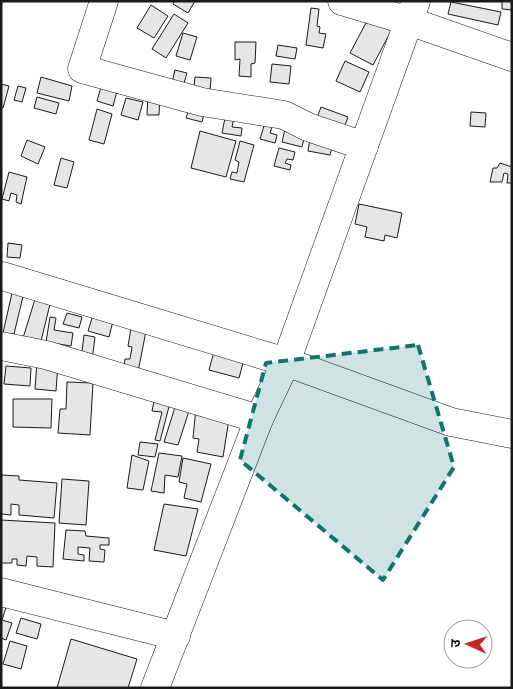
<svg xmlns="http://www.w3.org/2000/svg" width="513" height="689" viewBox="0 0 513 689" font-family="'Public Sans','Noto Sans Devanagari',sans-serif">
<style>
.building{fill:#e6e6e6;stroke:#1a1a1a}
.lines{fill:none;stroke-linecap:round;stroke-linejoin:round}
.street-casing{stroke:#1a1a1a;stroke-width:29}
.street{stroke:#fff;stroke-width:28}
.marked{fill:#0f766e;fill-opacity:0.2;stroke:#0f766e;stroke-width:4;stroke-dasharray:10 6;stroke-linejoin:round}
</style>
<rect width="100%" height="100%" fill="#fff"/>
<g class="building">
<polygon points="174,1 195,1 188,13 173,4"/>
<polygon points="502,1 512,1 512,10 502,9"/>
<polygon points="451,2 501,12 498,25 448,14"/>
<polygon points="151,5 168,16 154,38 137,28"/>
<polygon points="311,8 319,9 317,26 320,27 319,33 326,34 323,48 306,45"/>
<polygon points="174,14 188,23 166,58 152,49"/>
<polygon points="368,19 391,31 373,65 350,53"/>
<polygon points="183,33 197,37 190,60 176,56"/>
<polygon points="235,42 256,42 255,63 251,64 251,77 239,76 240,59 235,60"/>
<polygon points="278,45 297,48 295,59 276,56"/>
<polygon points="345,61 369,72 360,92 336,81"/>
<polygon points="272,64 291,66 289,84 270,82"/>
<polygon points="175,70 187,73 181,93 170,90"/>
<polygon points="41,77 72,86 69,101 37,93"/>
<polygon points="195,77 211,78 210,92 193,97"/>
<polygon points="103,80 119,84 113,106 97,101"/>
<polygon points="1,84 9,86 3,108 1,108"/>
<polygon points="18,86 26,88 22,102 14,100"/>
<polygon points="148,92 160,93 159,115 147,115"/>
<polygon points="37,97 59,103 56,114 34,108"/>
<polygon points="126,98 143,102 138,120 121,115"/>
<polygon points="191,102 206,106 202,122 186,118"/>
<polygon points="321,107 348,117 341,136 314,126"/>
<polygon points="227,108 234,117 232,127 242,128 241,136 222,133"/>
<polygon points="97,109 112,114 104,144 89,140"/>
<polygon points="471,112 486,113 485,127 470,126"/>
<polygon points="267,116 275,118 270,133 277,135 275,143 260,139"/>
<polygon points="285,129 305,134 302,147 282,142"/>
<polygon points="200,131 236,141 226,177 191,168"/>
<polygon points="310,139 333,143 330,155 308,151"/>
<polygon points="27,140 45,147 38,164 21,156"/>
<polygon points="240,141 254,145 244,182 230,179 232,172 237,173 239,162 235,160"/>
<polygon points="279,148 295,152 293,160 287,159 285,163 291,165 290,170 274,166"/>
<polygon points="61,158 74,162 67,188 54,185"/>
<polygon points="500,163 512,167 512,183 507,183 508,174 504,173 502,182 490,182 493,168 497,168"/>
<polygon points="9,172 27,177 21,204 16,202 17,195 11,193 9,201 2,199"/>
<polygon points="359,204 402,213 397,238 385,235 384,241 365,237 367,227 355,224"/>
<polygon points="8,243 22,245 20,258 7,257"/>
<polygon points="24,292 14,334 3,333 12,293"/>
<polygon points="36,296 51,300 41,341 23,338"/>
<polygon points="67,313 82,317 79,328 63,324"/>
<polygon points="93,315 113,321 109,337 88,331"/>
<polygon points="50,317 56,318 54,330 73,333 71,346 46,342"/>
<polygon points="131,328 146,331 138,372 124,366 125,359 130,359 132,347 128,346"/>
<polygon points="84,335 95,337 92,361 87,361 88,353 82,352"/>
<polygon points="215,348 245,356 239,378 209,370"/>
<polygon points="37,362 58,364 56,391 35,389"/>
<polygon points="6,366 31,368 30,386 4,384"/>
<polygon points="67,382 93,383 90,435 58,433 60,409 66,409"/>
<polygon points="155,396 171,399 160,441 155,440 162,412 152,411"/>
<polygon points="13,399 52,399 51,428 13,427"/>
<polygon points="176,404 189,411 178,445 164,442"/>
<polygon points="196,407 229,419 223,457 197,452 199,439 193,438"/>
<polygon points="140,442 158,444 155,457 138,455"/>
<polygon points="159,453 182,456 178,477 165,475 164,493 151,491"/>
<polygon points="132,455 149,461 143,490 127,488"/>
<polygon points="183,458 211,464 201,502 184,498 187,484 179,482"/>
<polygon points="1,475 19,476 19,480 57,483 54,518 19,515 19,505 11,504 11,515 1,514"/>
<polygon points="62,479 89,481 86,525 59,523"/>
<polygon points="164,504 198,509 186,556 154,550"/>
<polygon points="1,520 55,523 53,567 37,566 37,557 27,556 26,566 17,565 17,559 12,559 12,563 1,563"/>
<polygon points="66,530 85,531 86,536 109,538 109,545 100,545 100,549 105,550 104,562 89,561 90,548 78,547 78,554 84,555 84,561 63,559"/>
<polygon points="9,598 2,620 12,623 6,640 1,638 1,599"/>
<polygon points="21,618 41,624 37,639 16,633"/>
<polygon points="71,639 137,659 128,688 57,688"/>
<polygon points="10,641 27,646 21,669 3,664"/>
</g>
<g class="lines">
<g class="street-casing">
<g id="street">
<polyline points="104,1 82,69 202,102 284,115 308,127 364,146"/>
<polyline points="342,1 409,21 512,57"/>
<polyline points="2,276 286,362 451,422 512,434"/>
<polyline points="1,346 46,355 259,419"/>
<polyline points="1,592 176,636"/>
<polyline points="155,688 259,419 286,362 416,1"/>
</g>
</g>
<use href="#street" class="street"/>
</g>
<path class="marked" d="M418,345l36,122 -71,113 -143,-120 26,-97z"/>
<rect width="513" height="689" fill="none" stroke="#1a1a1a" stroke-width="5"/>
<g transform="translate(468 644) rotate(273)"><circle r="24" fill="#ffffff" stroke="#a3a3a3"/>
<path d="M0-4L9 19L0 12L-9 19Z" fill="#c62828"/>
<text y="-8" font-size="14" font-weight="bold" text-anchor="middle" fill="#1a1a1a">उ</text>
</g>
</svg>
